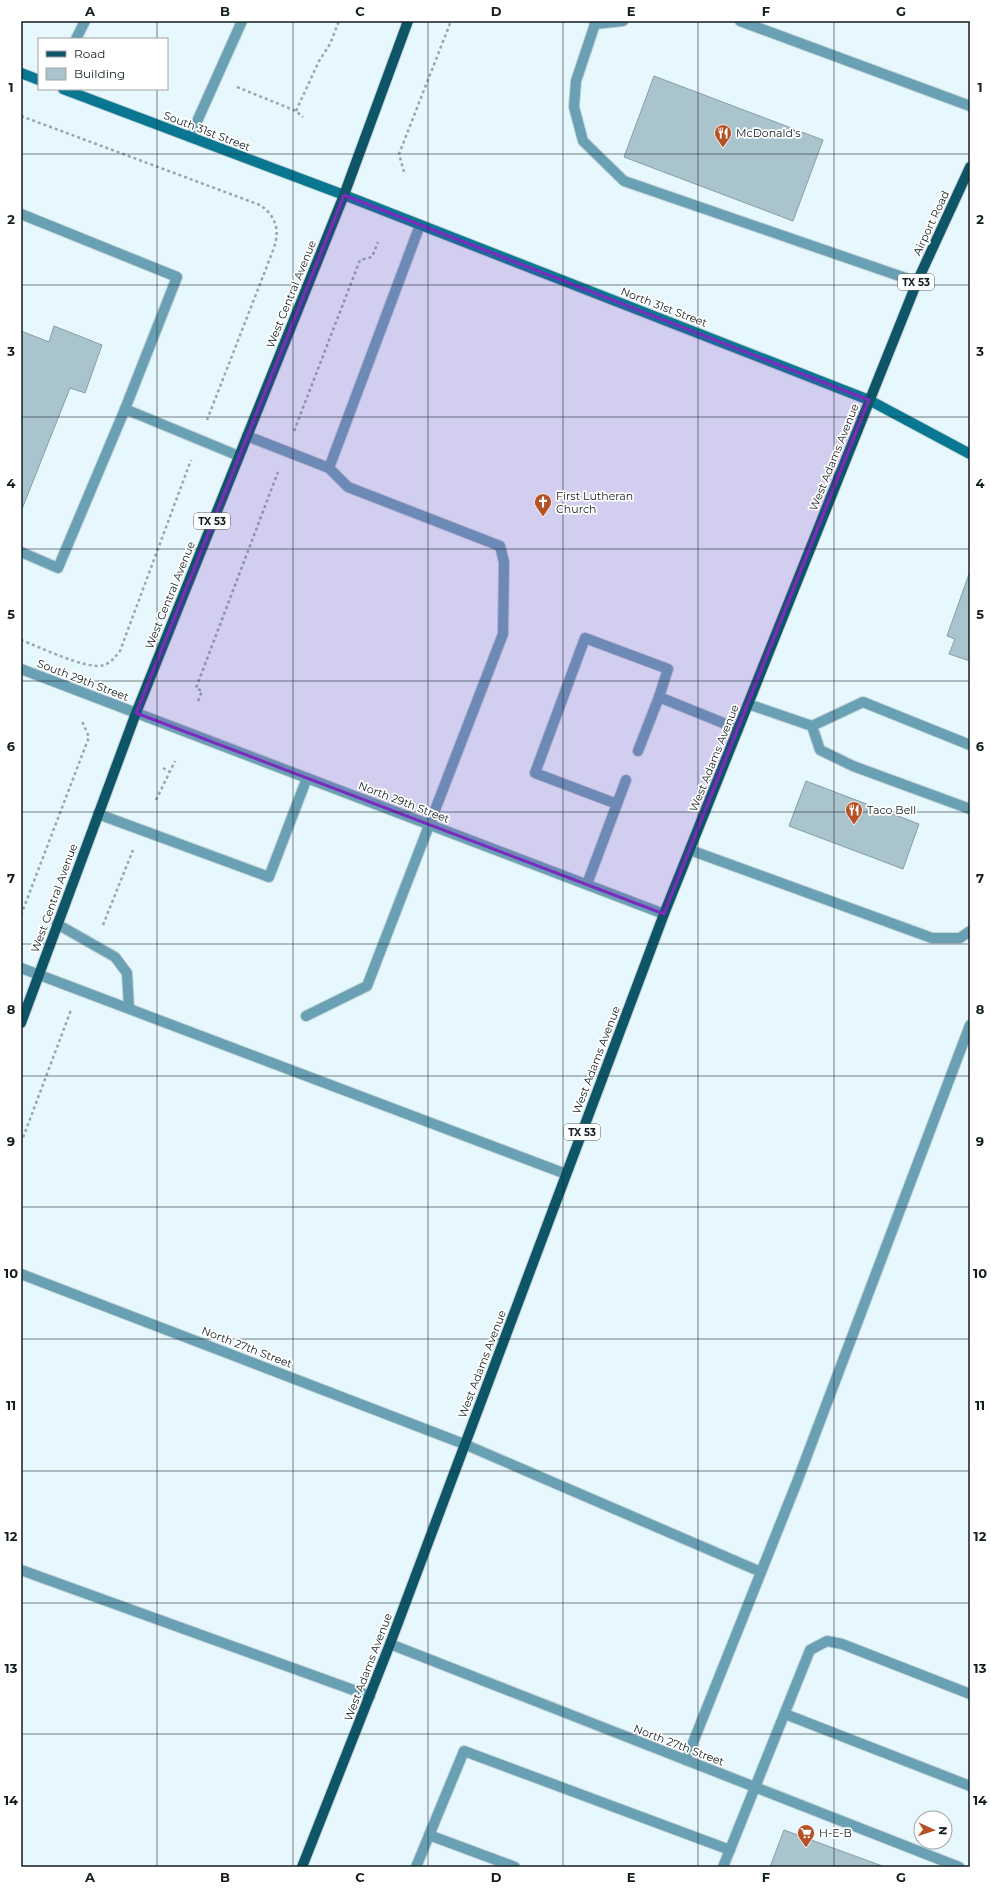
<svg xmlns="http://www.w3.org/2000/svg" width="991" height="1888" viewBox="0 0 991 1888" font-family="Montserrat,sans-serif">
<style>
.building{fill:#aac4ce;stroke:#859ea8}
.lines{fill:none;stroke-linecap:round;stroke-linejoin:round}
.lane-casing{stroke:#c4d4da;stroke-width:12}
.street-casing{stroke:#c4d4da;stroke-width:12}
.secondary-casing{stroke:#c4d4da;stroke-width:12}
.primary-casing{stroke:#c4d4da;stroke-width:12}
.path{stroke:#98a7ac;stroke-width:2.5;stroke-dasharray:3 3;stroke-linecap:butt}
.lane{stroke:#6aa0b3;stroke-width:10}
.street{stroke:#6aa0b3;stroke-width:10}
.secondary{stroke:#097792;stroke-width:10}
.primary{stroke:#0f5568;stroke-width:10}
.marked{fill:#7b2cbf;fill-opacity:0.2;stroke:#7b2cbf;stroke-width:3;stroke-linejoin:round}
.grid{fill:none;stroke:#131d20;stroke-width:1;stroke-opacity:0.55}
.labels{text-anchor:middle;stroke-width:3.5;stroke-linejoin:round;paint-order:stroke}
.shield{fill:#fff;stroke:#5a6163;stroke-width:1}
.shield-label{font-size:10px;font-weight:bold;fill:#131d20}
.street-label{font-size:11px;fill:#131d20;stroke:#fff}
.poi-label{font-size:11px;fill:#131d20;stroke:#fff;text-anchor:start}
.neatline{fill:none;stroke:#131d20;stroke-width:1.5}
.grid-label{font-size:13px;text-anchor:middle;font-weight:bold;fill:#131d20}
</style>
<rect width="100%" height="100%" fill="#e6f7fd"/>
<g class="building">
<polygon points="654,76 823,140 793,221 624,157"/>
<polygon points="54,326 102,345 85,393 70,388 22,509 21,331 49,342"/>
<polygon points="969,574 970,574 970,661 949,654 955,639 947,636"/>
<polygon points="806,781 919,824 903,869 789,826"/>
<polygon points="784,1830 885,1867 770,1867"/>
</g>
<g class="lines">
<g class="lane-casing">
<g id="lane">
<polyline points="594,21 595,24 576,81 574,107 583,141 624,181 917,282"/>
<polyline points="740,21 970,106"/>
<polyline points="595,24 623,21"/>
<polyline points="76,39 85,21"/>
<polyline points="190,137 242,21"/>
<polyline points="21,214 177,277 125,409 239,456"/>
<polyline points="247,436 329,468 348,487 500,546 504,562 503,634 367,986 306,1016"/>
<polyline points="329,468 420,225"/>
<polyline points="21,552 58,568 125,409"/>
<polyline points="748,704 812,726 820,750 853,766 970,809"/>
<polyline points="812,726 863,702 970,745"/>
<polyline points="638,751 659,697"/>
<polyline points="617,804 626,780"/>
<polyline points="98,814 269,877 307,778"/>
<polyline points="690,850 932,938 960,938 970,931"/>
<polyline points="587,884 617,804 535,773 585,638 668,669 659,697 738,729"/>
<polyline points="57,924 115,957 127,973 129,1008"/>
<polyline points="21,968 566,1174"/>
<polyline points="464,1444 761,1572"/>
<polyline points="21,1570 370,1696"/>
<polyline points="785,1714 970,1786"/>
<polyline points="686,1760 797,1482 970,1025"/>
<polyline points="429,1835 515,1867"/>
<polyline points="416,1867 464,1751 730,1850"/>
<polyline points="723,1867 810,1650 827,1641 842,1644 970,1694"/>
</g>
</g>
<g class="street-casing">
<g id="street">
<polyline points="21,669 664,914"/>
<polyline points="21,1274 464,1444"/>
<polyline points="390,1644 959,1867"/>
</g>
</g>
<g class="secondary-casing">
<g id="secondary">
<polyline points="21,73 39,80"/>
<polyline points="63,89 344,195 869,400 970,454"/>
</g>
</g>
<g class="primary-casing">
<g id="primary">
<polyline points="21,1023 136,713 344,195 408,21"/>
<polyline points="302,1867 390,1644 664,914 917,282 970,167"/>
</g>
</g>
<g class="path">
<polyline points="237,87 296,111 303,117"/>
<polyline points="296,111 319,61 330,44 339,21"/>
<path d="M21,116l239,89c16,11 20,25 14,43l-67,172"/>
<polyline points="404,172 399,154 451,21"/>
<polyline points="294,431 360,260 372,257 378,242"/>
<path d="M21,640c17,6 67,31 83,25 8,-3 11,-8 16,-14l71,-191"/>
<polyline points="198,701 202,691 196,688 278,472"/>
<polyline points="163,768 170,772"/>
<polyline points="156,800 175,761"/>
<polyline points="21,915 89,737 82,721"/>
<polyline points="103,925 133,850"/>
<polyline points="21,1143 71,1010"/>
</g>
<use href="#lane" class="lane"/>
<use href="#street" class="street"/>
<use href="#secondary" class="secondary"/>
<use href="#primary" class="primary"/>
</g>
<path class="marked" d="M344,195l525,205 -205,514 -528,-201z"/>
<path class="grid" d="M157,21v18M293,21v1846M428,21v1846M563,21v1846M698,21v1846M834,21v1846M157,89v1778M21,154h949M21,285h949M21,417h949M21,549h949M21,681h949M21,812h949M21,944h949M21,1076h949M21,1207h949M21,1339h949M21,1471h949M21,1603h949M21,1734h949"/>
<defs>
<g id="restaurant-pin" transform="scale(0.9)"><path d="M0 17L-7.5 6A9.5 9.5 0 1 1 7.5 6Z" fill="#b65025" stroke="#fff"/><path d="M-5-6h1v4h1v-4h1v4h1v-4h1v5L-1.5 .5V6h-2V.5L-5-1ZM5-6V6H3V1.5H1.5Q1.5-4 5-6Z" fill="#fff"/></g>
<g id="church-pin" transform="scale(0.9)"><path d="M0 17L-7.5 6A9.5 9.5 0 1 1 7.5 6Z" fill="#b65025" stroke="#fff"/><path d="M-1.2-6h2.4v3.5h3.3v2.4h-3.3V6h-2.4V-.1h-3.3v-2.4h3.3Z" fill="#fff"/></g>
<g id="supermarket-pin" transform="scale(0.9)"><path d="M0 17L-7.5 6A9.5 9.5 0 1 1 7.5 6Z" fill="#b65025" stroke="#fff"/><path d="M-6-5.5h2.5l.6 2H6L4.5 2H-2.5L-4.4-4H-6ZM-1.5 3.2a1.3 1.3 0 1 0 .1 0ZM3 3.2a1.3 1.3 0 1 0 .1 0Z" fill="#fff"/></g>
</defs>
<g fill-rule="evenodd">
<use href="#restaurant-pin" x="723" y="133"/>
<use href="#church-pin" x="543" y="502"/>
<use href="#restaurant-pin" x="854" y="810"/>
<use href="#supermarket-pin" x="806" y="1833"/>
</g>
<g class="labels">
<g class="shield">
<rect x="898" y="274" width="36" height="16" rx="3"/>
<rect x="194" y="513" width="36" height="16" rx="3"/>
<rect x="564" y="1124" width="36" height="16" rx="3"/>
</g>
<g class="shield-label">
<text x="916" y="286">TX 53</text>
<text x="212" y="525">TX 53</text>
<text x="582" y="1136">TX 53</text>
</g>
<g class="street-label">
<text transform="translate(207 131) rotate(21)" y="4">South 31st Street</text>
<text transform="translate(931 223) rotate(-65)" y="4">Airport Road</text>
<text transform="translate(291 294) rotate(-68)" y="4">West Central Avenue</text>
<text transform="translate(664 307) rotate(21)" y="4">North 31st Street</text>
<text transform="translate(834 457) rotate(-68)" y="4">West Adams Avenue</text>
<text transform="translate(170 595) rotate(-68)" y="4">West Central Avenue</text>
<text transform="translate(83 680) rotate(21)" y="4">South 29th Street</text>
<text transform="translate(714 758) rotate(-68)" y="4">West Adams Avenue</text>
<text transform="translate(404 802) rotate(21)" y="4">North 29th Street</text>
<text transform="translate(54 898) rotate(-70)" y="4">West Central Avenue</text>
<text transform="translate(596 1060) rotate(-69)" y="4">West Adams Avenue</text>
<text transform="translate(247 1347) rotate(21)" y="4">North 27th Street</text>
<text transform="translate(482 1364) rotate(-69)" y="4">West Adams Avenue</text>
<text transform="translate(368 1667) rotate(-69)" y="4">West Adams Avenue</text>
<text transform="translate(679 1745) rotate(21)" y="4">North 27th Street</text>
</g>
<g class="poi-label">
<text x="736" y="137">McDonald's</text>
<text x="556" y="500">First Lutheran<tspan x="556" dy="13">Church</tspan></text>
<text x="867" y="814">Taco Bell</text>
<text x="819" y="1837">H-E-B</text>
</g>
</g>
<rect width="991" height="1888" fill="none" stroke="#ffffff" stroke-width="44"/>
<rect x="38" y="38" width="130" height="52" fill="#ffffff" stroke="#a1a5a6"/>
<rect x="46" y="51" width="20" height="6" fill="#0f5568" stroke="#a1a5a6"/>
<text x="74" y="58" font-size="12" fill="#131d20">Road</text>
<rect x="46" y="68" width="20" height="12" fill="#aac4ce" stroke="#a1a5a6"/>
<text x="74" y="78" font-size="12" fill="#131d20">Building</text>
<g transform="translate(933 1830) rotate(93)"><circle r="19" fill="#ffffff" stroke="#a1a5a6"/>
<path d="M0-3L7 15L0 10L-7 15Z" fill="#b65025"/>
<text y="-6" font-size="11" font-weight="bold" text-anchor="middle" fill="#131d20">N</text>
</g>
<rect x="22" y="22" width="947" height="1844" class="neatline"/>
<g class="grid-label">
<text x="90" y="16">A</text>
<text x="225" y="16">B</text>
<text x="360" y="16">C</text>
<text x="496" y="16">D</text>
<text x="631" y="16">E</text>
<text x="766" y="16">F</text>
<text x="901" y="16">G</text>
<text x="11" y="92">1</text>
<text x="980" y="92">1</text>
<text x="11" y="224">2</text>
<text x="980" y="224">2</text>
<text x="11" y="356">3</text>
<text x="980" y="356">3</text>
<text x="11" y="488">4</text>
<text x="980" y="488">4</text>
<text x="11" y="619">5</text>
<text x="980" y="619">5</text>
<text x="11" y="751">6</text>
<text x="980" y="751">6</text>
<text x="11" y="883">7</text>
<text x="980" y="883">7</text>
<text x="11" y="1014">8</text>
<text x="980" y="1014">8</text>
<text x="11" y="1146">9</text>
<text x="980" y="1146">9</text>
<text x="11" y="1278">10</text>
<text x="980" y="1278">10</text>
<text x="11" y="1410">11</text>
<text x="980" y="1410">11</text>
<text x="11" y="1541">12</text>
<text x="980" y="1541">12</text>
<text x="11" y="1673">13</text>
<text x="980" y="1673">13</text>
<text x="11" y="1805">14</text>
<text x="980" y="1805">14</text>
<text x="90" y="1882">A</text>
<text x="225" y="1882">B</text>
<text x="360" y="1882">C</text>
<text x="496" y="1882">D</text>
<text x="631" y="1882">E</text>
<text x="766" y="1882">F</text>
<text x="901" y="1882">G</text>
</g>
</svg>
